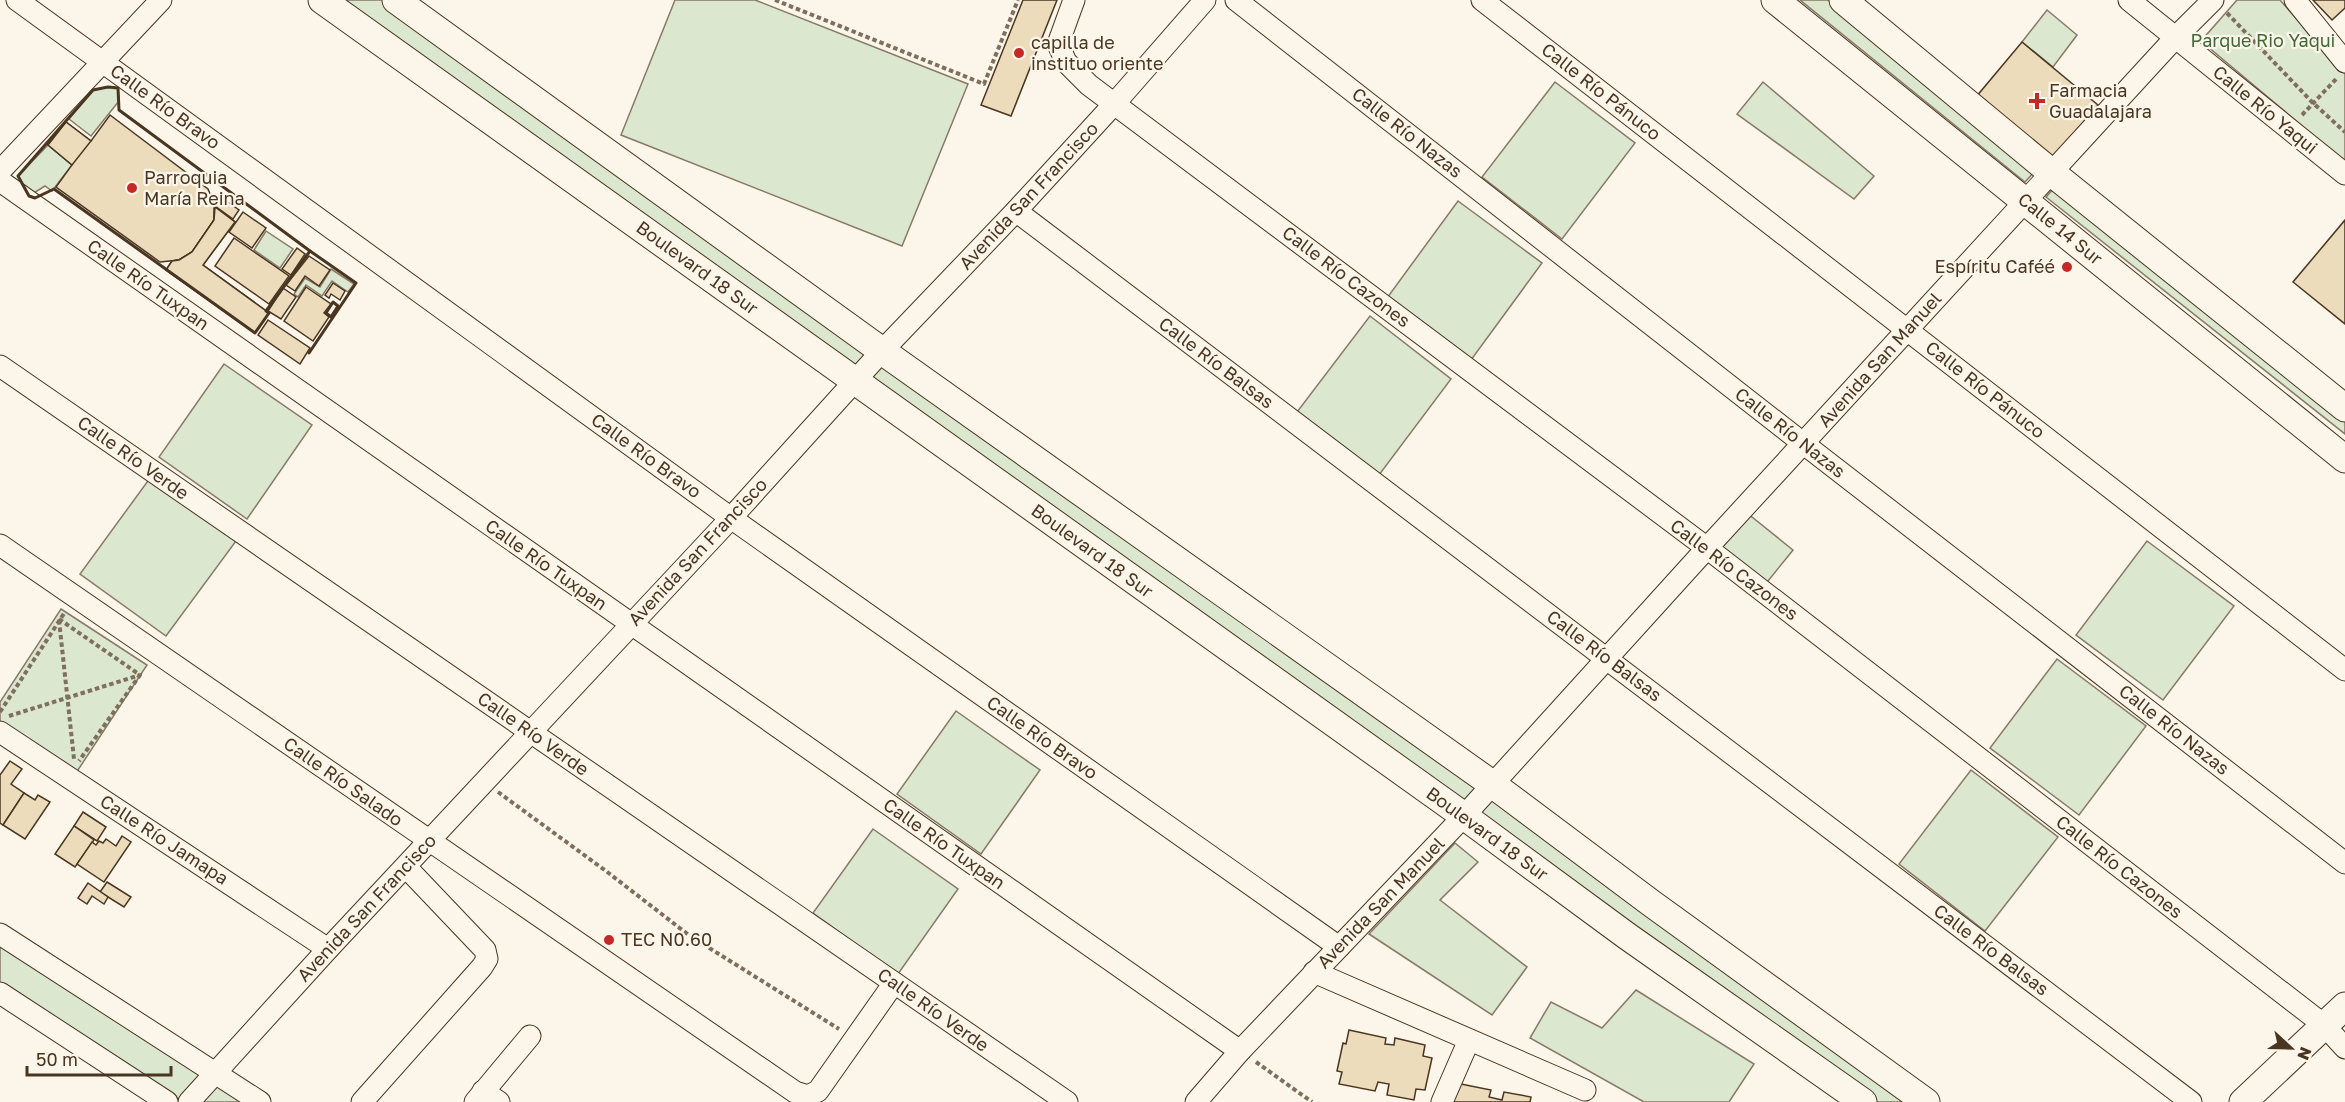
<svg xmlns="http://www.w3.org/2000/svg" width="2345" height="1102" viewBox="0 0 2345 1102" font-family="'Golos Text',sans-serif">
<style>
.green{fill:#dce7d0;stroke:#887966;stroke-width:1.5}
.building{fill:#ecdcbc;stroke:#4a3520;stroke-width:1.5}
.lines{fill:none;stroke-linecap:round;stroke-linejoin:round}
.minor-casing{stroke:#4a3520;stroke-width:23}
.major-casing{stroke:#4a3520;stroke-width:29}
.path{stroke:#7f6f5c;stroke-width:4;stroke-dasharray:4.5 3;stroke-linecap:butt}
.minor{stroke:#fbf6e9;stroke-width:21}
.major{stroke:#fbf6e9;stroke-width:27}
.wall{stroke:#4a3520;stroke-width:3}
.poi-dot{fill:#c62828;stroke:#fbf6e9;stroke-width:2}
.labels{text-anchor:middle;stroke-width:4.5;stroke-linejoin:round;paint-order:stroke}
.park-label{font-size:18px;fill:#436837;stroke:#fbf6e9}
.poi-label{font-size:18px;fill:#4a3520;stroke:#fbf6e9;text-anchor:start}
.street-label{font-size:18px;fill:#4a3520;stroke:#fbf6e9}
</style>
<rect width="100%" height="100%" fill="#fbf6e9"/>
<g class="green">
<polygon points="322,0 397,0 1926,1102 1863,1102"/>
<polygon points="675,0 755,0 968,84 902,246 621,135"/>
<polygon points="1800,0 1828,0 2036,170 2025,182"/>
<polygon points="2237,0 2280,0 2345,74 2345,162 2201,41"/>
<polygon points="2047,10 2077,35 2053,67 2022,42"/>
<polygon points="1555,82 1635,143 1562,239 1482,177"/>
<polygon points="1763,82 1874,176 1854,199 1737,114"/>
<polygon points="108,87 118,88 119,101 91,136 69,119 93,90"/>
<polygon points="48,145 72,165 52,191 45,186 29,196 18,176"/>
<polygon points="2055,187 2345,420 2345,434 2046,197"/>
<polygon points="1458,201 1542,263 1471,360 1387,298"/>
<polygon points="266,231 293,249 280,268 254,250"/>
<polygon points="331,269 354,284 348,292 332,281 322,296 306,285 298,297 294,294 305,278 320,287"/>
<polygon points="1370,316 1451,379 1379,475 1297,412"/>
<polygon points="224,364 312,425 247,519 159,457"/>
<polygon points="153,474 239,537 166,636 80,574"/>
<polygon points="1747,513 1793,550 1760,591 1714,554"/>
<polygon points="2147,541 2234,606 2163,700 2076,635"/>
<polygon points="61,609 147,665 76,773 0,723 0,702"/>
<polygon points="2057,659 2146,726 2079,815 1990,748"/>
<polygon points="956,711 1040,770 981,854 897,794"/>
<polygon points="1971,770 2058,837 1985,931 1899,864"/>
<polygon points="873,829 958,889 898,974 813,913"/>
<polygon points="1455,843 1478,862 1440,900 1527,967 1492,1015 1369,934"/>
<polygon points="0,934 259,1102 167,1102 0,993"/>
<polygon points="1636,990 1754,1064 1729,1102 1644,1102 1530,1038 1551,1002 1602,1028"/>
</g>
<g class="building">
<polygon points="1023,0 1057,0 1011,116 981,105"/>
<polygon points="2313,0 2345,0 2345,8 2332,20"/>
<polygon points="2022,42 2098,105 2051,160 1976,97"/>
<polygon points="110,115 208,189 214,204 214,220 192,252 179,260 160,262 56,187 72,165 48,145 66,122 91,141"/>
<polygon points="66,122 91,141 72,165 48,145"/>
<polygon points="221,197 239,210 233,219 215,206"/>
<polygon points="215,207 235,222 203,265 269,313 255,333 166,270 172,261 179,260 192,252 214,220"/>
<polygon points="215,207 235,222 203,265 269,313 255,333 166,270 172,261 179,260 192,252 214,220"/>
<polygon points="243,212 266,228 252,248 229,232"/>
<polygon points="2345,220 2345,324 2293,282"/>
<polygon points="234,238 289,276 269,304 215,266"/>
<polygon points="297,248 305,254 291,275 282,269"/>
<polygon points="309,256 330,270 319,286 305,276 295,291 286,285"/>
<polygon points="333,283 345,291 340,300 331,294 329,298 325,295"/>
<polygon points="306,287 331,304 324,313 329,317 313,341 284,321"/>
<polygon points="283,288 296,297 281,319 268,311"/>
<polygon points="268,320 310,348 300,364 258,335"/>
<polygon points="10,761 22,769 11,784 24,793 3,825 0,823 0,775"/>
<polygon points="24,793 35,800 38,795 50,802 25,839 3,825"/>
<polygon points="83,812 106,827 97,841 74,826"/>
<polygon points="74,826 94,840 75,867 55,854"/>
<polygon points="122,836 131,842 104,882 77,864 92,842 96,845 99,841 103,843 106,839 116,846"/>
<polygon points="107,882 131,897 124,907 100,892"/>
<polygon points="88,883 108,897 104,904 92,896 87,904 78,898"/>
<polygon points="1349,1030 1386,1038 1385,1044 1394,1045 1395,1038 1425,1045 1423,1056 1432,1058 1425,1090 1416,1089 1414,1100 1387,1095 1389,1084 1378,1082 1375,1091 1339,1084 1342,1072 1337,1071 1343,1043 1346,1044"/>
<polygon points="1456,1083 1491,1090 1489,1097 1502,1100 1504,1092 1531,1097 1530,1102 1448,1102"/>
</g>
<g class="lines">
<g class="minor-casing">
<g id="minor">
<polyline points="17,0 731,518 1339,947"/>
<polyline points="1074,0 1058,44 1066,62 1089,85 1707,548 2324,1025 2345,1048"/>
<polyline points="1236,0 1804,444 2345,863"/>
<polyline points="1482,0 2345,670"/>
<polyline points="2129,0 2345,174"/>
<polyline points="2295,0 2345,62"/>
<polyline points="0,171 161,0"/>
<polyline points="0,181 1240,1051"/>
<polyline points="1016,211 2191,1102"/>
<polyline points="0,366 1067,1102"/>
<polyline points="0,545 795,1092 808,1096 818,1091 894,983"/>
<polyline points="0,732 328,949"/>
<polyline points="0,934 260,1102"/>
<polyline points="1314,972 1585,1090"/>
<polyline points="0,993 167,1102"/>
<polyline points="483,1091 499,1102"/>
<polyline points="189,1102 328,949 731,518 882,351 1016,211 1115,103 1205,0"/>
<polyline points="362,1102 482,967 487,959 485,950 406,867"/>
<polyline points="475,1102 530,1036"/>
<polyline points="1196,1102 1240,1051 1464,816 1707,548 2175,38 2213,0"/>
<polyline points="1442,1102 1469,1040"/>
</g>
</g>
<g class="major-casing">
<g id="major">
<polyline points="322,0 1464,816 1627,936 1863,1102"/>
<polyline points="396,0 882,351 1492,784 1651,903 1926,1102"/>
<polyline points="1775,0 2345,459"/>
<polyline points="1843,0 2052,173 2345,408"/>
<polyline points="2243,1102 2345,1006"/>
</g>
</g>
<g class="path">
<polyline points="775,0 984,84 1018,0"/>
<polyline points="2227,13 2313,103 2345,132"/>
<polyline points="2302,115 2338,77"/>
<polyline points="59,619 140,675 79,761"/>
<polyline points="59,620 74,759"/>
<polyline points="0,712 65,612"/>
<polyline points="9,716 140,675"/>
<polyline points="498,792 606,871 690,936 839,1029"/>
<polyline points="1256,1062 1312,1102"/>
</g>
<use href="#minor" class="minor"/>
<use href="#major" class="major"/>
<g class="wall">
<polygon points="108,87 118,88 119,110 310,251 266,311 269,313 255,333 54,189 35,198 29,196 18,176 93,90"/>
<polygon points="333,302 338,306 331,317 326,313"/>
<polyline points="309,353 356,283 310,251"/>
</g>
</g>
<g class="poi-dot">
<circle cx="1019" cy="53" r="6"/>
<path d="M2034 92h6v6h6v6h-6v6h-6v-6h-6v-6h6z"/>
<circle cx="132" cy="188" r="6"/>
<circle cx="2067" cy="267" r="6"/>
<circle cx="609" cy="940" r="6"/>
</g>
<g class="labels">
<g class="park-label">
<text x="2263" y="47">Parque Rio Yaqui</text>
</g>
<g class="poi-label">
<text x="1031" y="49">capilla de<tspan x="1031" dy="21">instituo oriente</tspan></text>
<text x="2049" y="97">Farmacia<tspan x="2049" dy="21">Guadalajara</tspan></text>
<text x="144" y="184">Parroquia<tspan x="144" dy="21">María Reina</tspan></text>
<text x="2055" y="273" text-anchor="end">Espíritu Caféé</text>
<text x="621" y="946">TEC N0.60</text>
</g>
<g class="street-label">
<text transform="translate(1601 92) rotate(38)" y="6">Calle Río Pánuco</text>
<text transform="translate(165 107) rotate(36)" y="6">Calle Río Bravo</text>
<text transform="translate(2265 110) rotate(39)" y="6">Calle Río Yaqui</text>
<text transform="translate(1407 133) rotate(38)" y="6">Calle Río Nazas</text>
<text transform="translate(1029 196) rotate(-47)" y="6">Avenida San Francisco</text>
<text transform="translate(2060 229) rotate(39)" y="6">Calle 14 Sur</text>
<text transform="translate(697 268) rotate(36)" y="6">Boulevard 18 Sur</text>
<text transform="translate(1346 277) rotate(37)" y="6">Calle Río Cazones</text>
<text transform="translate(148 285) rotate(35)" y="6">Calle Río Tuxpan</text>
<text transform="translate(1880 360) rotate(-48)" y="6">Avenida San Manuel</text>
<text transform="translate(1216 363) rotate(37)" y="6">Calle Río Balsas</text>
<text transform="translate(1985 390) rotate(38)" y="6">Calle Río Pánuco</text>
<text transform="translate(1790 433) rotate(38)" y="6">Calle Río Nazas</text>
<text transform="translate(646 456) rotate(36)" y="6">Calle Río Bravo</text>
<text transform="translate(133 458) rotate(35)" y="6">Calle Río Verde</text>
<text transform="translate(1092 551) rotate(36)" y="6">Boulevard 18 Sur</text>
<text transform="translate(698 552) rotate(-47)" y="6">Avenida San Francisco</text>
<text transform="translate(546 565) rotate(35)" y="6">Calle Río Tuxpan</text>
<text transform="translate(1734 570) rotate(37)" y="6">Calle Río Cazones</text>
<text transform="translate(1604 656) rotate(37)" y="6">Calle Río Balsas</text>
<text transform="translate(2174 730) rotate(38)" y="6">Calle Río Nazas</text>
<text transform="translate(533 734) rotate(35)" y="6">Calle Río Verde</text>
<text transform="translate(1042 738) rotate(35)" y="6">Calle Río Bravo</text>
<text transform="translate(343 782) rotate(35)" y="6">Calle Río Salado</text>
<text transform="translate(1487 834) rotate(36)" y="6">Boulevard 18 Sur</text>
<text transform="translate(164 840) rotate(33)" y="6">Calle Río Jamapa</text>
<text transform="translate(944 844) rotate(35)" y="6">Calle Río Tuxpan</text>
<text transform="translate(2119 867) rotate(38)" y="6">Calle Río Cazones</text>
<text transform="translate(1381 903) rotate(-46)" y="6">Avenida San Manuel</text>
<text transform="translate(367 908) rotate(-47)" y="6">Avenida San Francisco</text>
<text transform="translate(1991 950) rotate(37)" y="6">Calle Río Balsas</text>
<text transform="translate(933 1010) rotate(35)" y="6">Calle Río Verde</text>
</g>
</g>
<g transform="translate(2291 1048) rotate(112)" stroke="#fbf6e9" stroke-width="4.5" paint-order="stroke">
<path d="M0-4.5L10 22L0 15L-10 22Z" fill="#4a3520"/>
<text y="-9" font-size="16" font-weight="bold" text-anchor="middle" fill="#4a3520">N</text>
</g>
<path d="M27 1066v9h144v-9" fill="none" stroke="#4a3520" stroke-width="3"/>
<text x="36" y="1066" font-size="18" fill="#4a3520" stroke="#fbf6e9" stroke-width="4.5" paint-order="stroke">50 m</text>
</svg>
